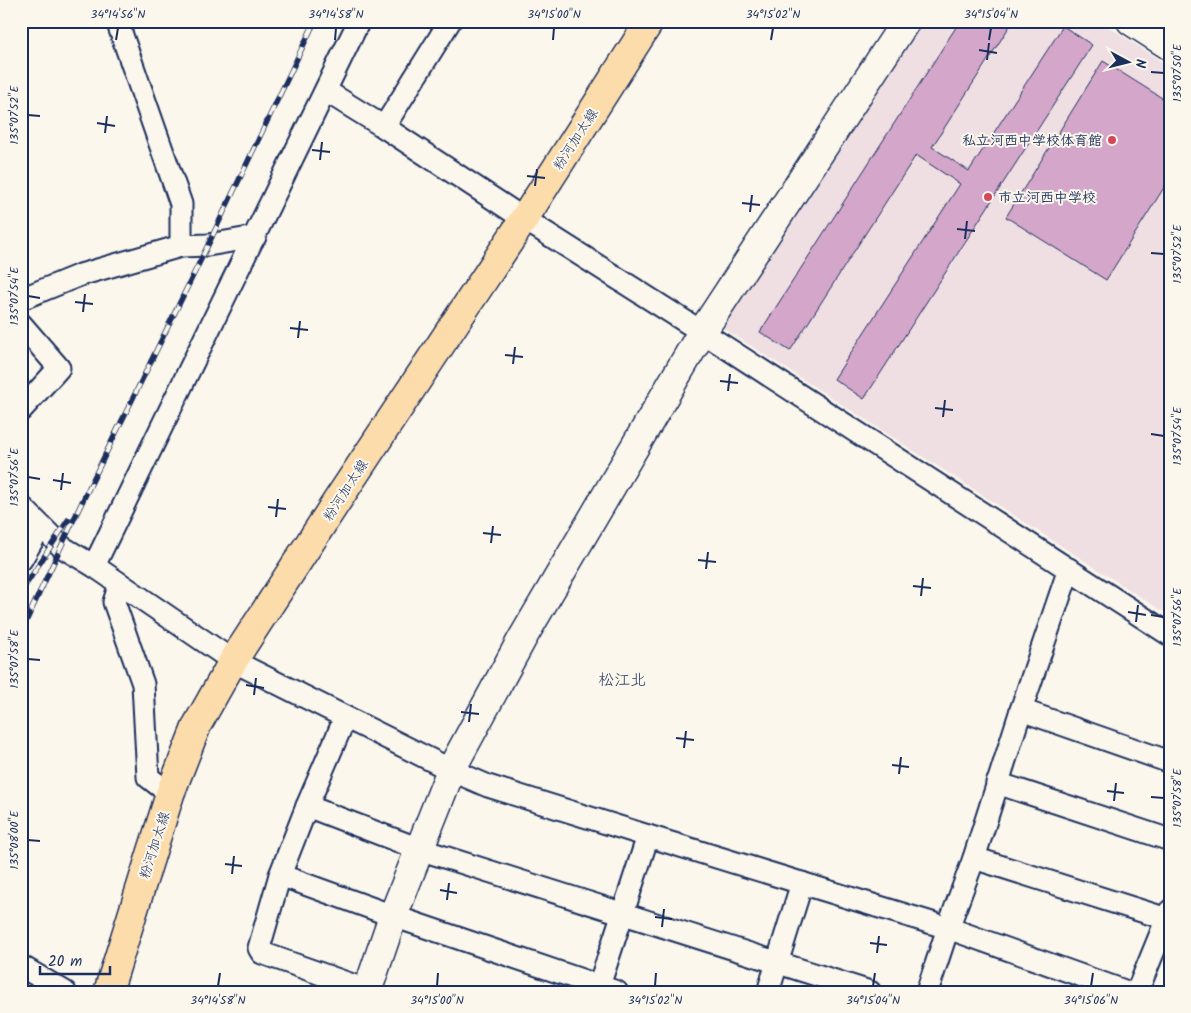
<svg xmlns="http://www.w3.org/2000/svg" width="1191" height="1013" viewBox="0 0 1191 1013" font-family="Kalam,'Klee One',sans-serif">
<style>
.built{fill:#efdfe2}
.building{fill:#d4a7ca;stroke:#1b2f5e}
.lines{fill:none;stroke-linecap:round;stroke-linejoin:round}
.street-casing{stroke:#1b2f5e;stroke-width:25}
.secondary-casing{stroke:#1b2f5e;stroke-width:31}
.primary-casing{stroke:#1b2f5e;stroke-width:31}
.street{stroke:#fbf7ec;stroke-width:21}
.secondary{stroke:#fbf7ec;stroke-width:28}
.primary{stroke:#fddcac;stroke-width:28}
.rail-casing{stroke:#1b2f5e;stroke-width:5.5}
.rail{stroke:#fbf7ec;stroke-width:4;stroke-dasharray:11;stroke-linecap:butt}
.ticks{fill:none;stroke:#1b2f5e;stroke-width:2}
.poi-dot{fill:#d1495b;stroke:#fbf7ec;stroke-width:2}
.labels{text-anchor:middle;stroke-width:4;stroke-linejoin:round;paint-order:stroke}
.street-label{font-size:14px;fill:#1b2f5e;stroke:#fbf7ec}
.poi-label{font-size:14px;font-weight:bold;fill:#1b2f5e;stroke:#fbf7ec;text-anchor:end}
.quarter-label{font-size:16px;fill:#1b2f5e;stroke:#fbf7ec}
.neatline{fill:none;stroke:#1b2f5e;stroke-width:2}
.ticks-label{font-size:12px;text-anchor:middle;fill:#1b2f5e}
</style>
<rect width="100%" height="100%" fill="#fbf7ec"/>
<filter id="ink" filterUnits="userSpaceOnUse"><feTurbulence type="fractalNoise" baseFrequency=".02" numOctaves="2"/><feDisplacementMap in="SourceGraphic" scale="10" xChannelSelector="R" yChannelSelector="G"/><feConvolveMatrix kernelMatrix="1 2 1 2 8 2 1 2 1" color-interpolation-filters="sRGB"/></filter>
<g filter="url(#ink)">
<polygon class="built" points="925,21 1100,21 1170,67 1170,616 720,326"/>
<g class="building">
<polygon points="960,21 1013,21 932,147 969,171 1063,26 1092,45 864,399 834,379 960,184 916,155 790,351 760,332"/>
<polygon points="1103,61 1170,103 1170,178 1106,280 1006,217"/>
</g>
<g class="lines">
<g class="street-casing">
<g id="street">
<polyline points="117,21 181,204 181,246 208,245 255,237"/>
<polyline points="326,91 384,127 524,219 702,332 1170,635"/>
<polyline points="384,127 450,21"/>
<polyline points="21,299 80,275 181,246"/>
<polyline points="21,324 59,368 21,410"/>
<polyline points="21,506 62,547 94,566 233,661 451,770 488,786 648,836 948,928 1127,992"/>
<polyline points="21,560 41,526"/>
<polyline points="94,566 359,21"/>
<polyline points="120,584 114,602 143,684 148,777 170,794"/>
<polyline points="1021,710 1170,762"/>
<polyline points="345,718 307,806 419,849 870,992"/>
<polyline points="997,783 1170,840"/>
<polyline points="307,806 280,875 259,948 262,953 372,992"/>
<polyline points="974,858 1167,919"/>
<polyline points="280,875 393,916 617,992"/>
<polyline points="21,966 65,992"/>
<polyline points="597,992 648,836"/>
<polyline points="768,992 802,883"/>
<polyline points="927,992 948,928 974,858 1021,710 1069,569"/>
<polyline points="1137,992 1170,911"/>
</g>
</g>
<g class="secondary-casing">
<g id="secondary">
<polyline points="1131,21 1170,46"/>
<polyline points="367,992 393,916 451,770 522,639 702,332 906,21"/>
</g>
</g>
<g class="primary-casing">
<polyline id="primary" points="108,992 170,794 197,725 233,661 335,504 524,219 650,21"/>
</g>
<use href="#street" class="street"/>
<use href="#secondary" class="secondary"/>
<use href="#primary" class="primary"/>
<g class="rail-casing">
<g id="rail">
<polyline points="21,592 68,520"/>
<polyline points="21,632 83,500 208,245 315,21"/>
</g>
</g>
<use href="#rail" class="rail"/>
</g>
</g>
<path class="ticks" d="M116,40l2,-12M335,40l1,-12M553,40l1,-12M771,40l2,-12M989,40l2,-12M979,50l18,3M987,60l2,-17M1151,72l13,1M28,115l12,1M97,123l18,3M105,133l2,-17M312,150l18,2M320,160l2,-18M527,176l18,2M535,186l2,-17M742,203l18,2M750,212l2,-17M957,229l18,2M965,239l2,-18M1151,253l13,1M28,296l12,2M75,302l18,2M83,312l2,-18M290,328l18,2M298,338l2,-17M505,355l18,2M513,364l2,-17M720,381l18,2M728,391l2,-17M935,408l18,2M943,417l2,-17M1151,434l13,2M28,477l12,2M53,480l18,3M61,490l2,-17M268,507l18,2M276,517l2,-18M483,533l18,2M491,543l2,-17M698,560l18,2M706,569l2,-17M913,586l18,2M921,596l2,-18M1128,612l18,3M1151,615l13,2M1136,622l2,-17M28,659l12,1M246,685l18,3M254,695l2,-17M461,712l18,2M469,722l2,-18M676,738l18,2M684,748l2,-17M892,765l17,2M899,774l2,-17M1107,791l17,2M1151,797l13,1M1114,801l2,-18M28,840l12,1M225,864l17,2M232,874l2,-18M440,890l17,3M447,900l2,-17M655,917l17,2M662,927l2,-18M870,943l17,2M877,953l2,-17M218,986l2,-13M437,986l1,-13M655,986l1,-13M873,986l2,-13M1091,986l2,-13"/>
<g class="poi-dot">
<circle cx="1112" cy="140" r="5"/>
<circle cx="988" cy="197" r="5"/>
</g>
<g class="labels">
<g class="street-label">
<text transform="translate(575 139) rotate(-57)" y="5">粉河加太線</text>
<text transform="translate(345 490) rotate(-57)" y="5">粉河加太線</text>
<text transform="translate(154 845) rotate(-72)" y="5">粉河加太線</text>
</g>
<g class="poi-label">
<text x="1102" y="145">私立河西中学校体育館</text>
<text x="998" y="202" text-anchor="start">市立河西中学校</text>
</g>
<g class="quarter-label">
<text x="622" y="685">松江北</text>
</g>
</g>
<rect width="1191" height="1013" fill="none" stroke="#fbf7ec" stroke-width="55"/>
<g transform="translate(1128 62) rotate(97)" stroke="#fbf7ec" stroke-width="4" paint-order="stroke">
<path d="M0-4L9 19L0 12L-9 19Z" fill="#1b2f5e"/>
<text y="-8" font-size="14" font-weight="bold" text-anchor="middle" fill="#1b2f5e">N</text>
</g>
<path d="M40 966v8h70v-8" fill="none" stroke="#1b2f5e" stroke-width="2.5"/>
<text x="48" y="966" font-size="15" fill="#1b2f5e" stroke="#fbf7ec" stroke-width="4" paint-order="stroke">20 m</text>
<rect x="28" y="28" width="1136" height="958" class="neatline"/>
<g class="ticks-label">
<text x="118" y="18">34°14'56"N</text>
<text x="336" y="18">34°14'58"N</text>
<text x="554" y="18">34°15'00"N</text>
<text x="773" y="18">34°15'02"N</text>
<text x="991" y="18">34°15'04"N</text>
<text transform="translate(1177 73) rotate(-90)" y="4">135°07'50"E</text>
<text transform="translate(14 115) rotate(-90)" y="4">135°07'52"E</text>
<text transform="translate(1177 254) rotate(-90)" y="4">135°07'52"E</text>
<text transform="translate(14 296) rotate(-90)" y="4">135°07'54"E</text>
<text transform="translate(1177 436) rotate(-90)" y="4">135°07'54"E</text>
<text transform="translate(14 477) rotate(-90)" y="4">135°07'56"E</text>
<text transform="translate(1177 617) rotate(-90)" y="4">135°07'56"E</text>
<text transform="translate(14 659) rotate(-90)" y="4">135°07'58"E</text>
<text transform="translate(1177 798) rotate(-90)" y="4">135°07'58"E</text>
<text transform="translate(14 840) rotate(-90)" y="4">135°08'00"E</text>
<text x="218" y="1004">34°14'58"N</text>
<text x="437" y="1004">34°15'00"N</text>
<text x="655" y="1004">34°15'02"N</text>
<text x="873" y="1004">34°15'04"N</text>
<text x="1091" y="1004">34°15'06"N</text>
</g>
</svg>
